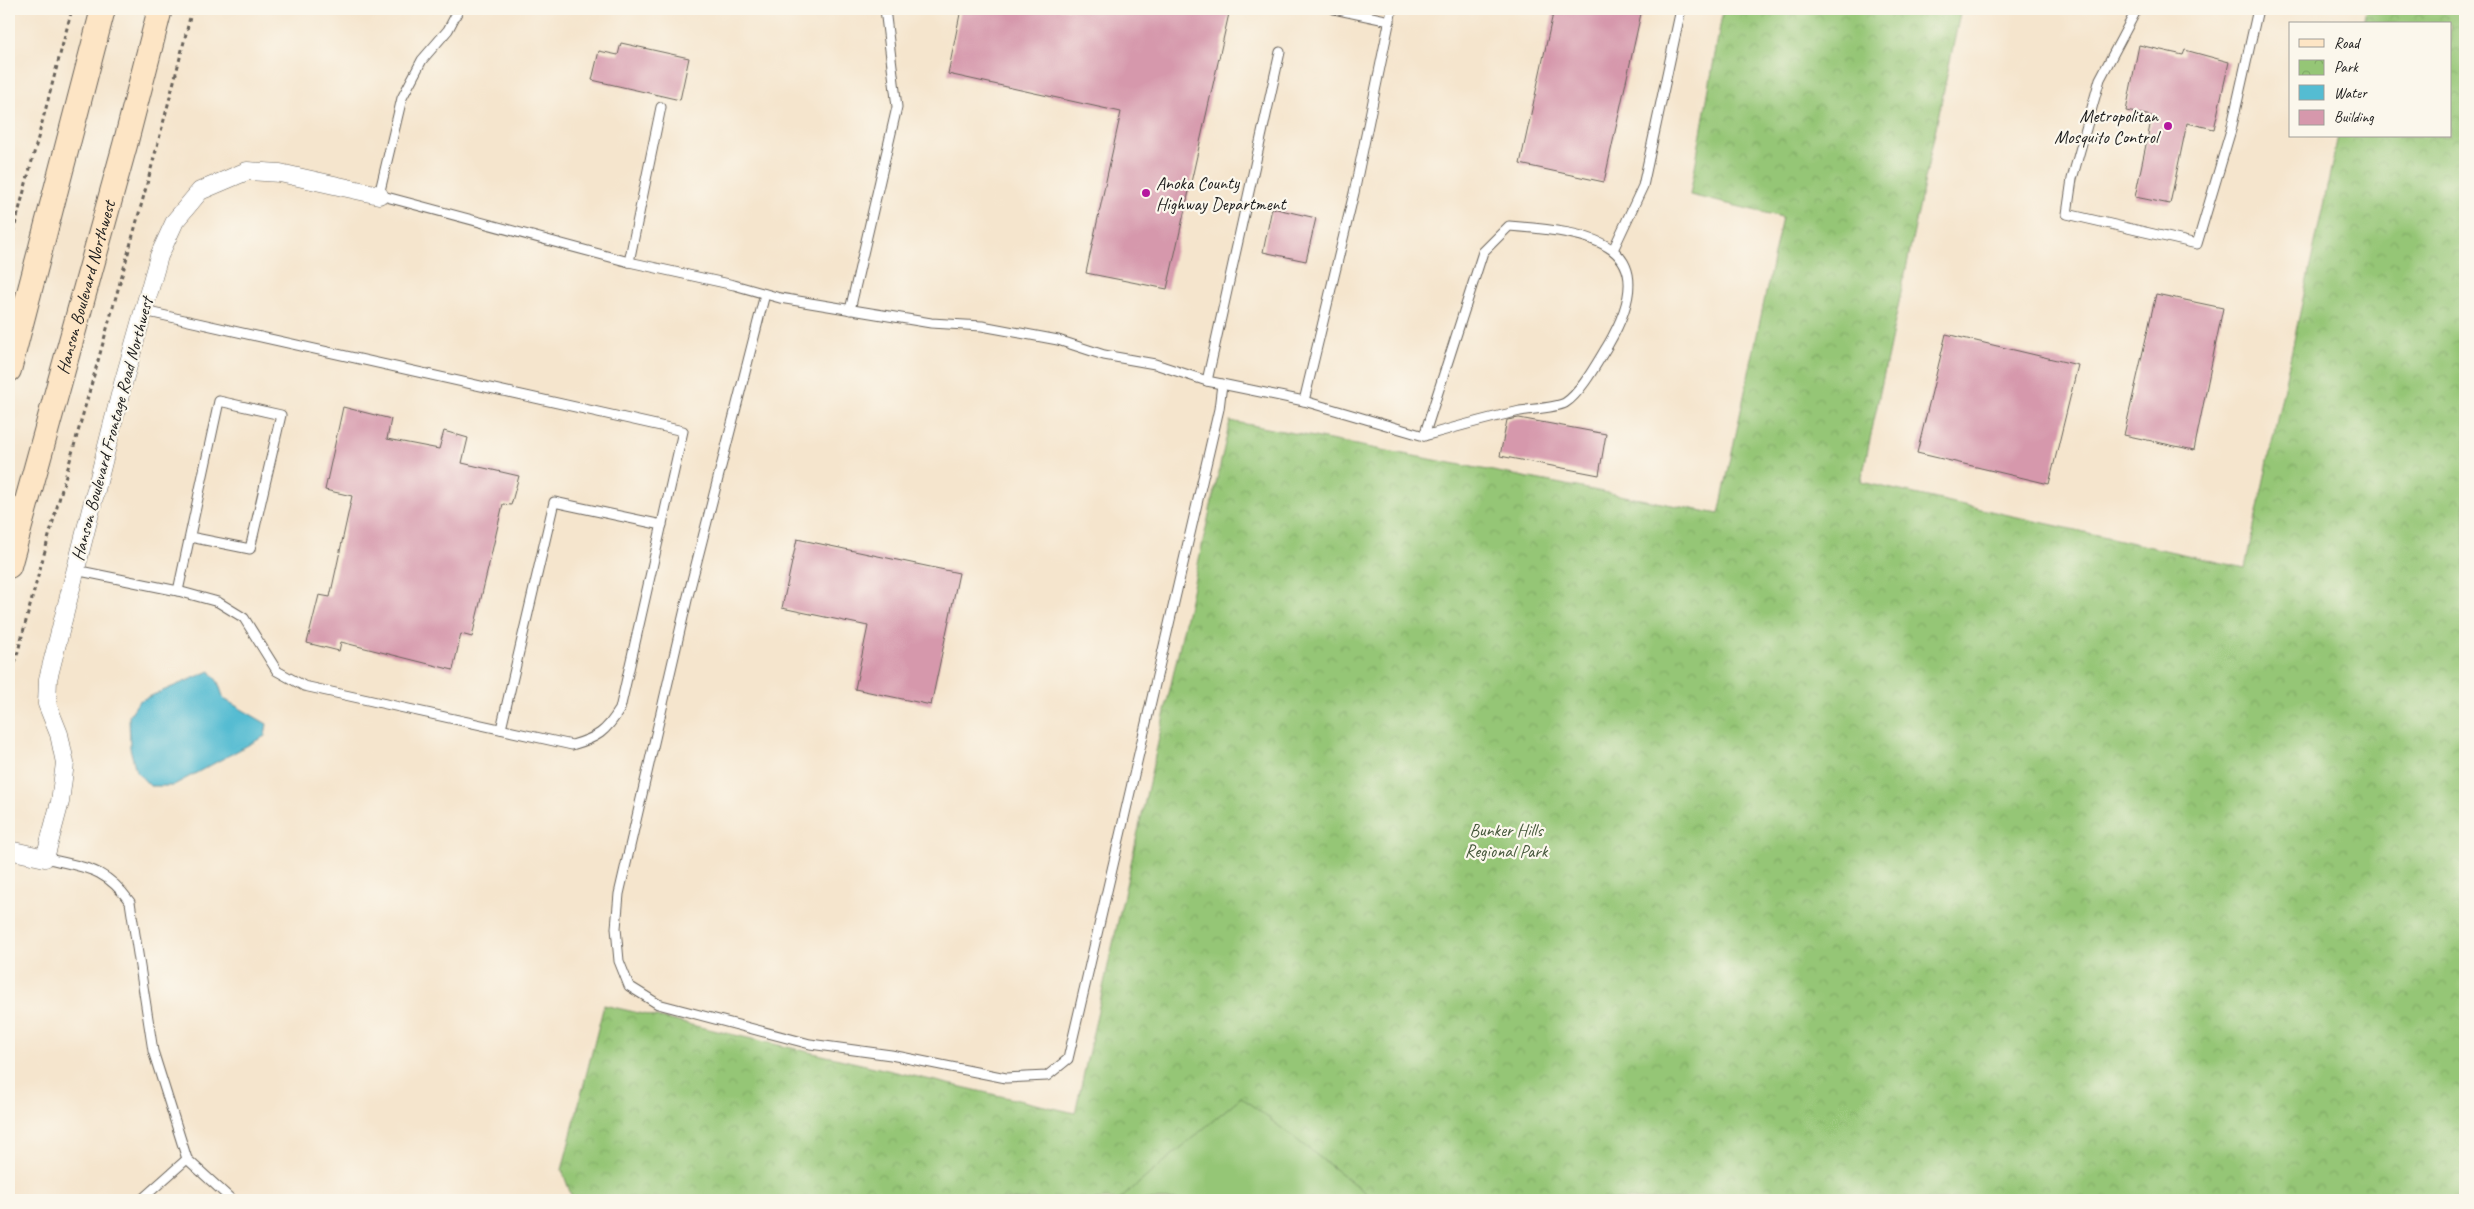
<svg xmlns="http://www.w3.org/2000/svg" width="2474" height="1209" viewBox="0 0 2474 1209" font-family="Caveat,sans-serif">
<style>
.park{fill:url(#park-crowns);stroke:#587149}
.garden{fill:#95c676;stroke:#587149}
.water{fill:#54bcd2;stroke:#386c77}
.building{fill:#d698ac}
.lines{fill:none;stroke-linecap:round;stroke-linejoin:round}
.service-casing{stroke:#68625a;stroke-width:11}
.minor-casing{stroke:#68625a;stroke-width:19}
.secondary-casing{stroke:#68625a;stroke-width:26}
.path{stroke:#68625a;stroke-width:3;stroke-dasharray:4 4;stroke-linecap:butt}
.service{stroke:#fff;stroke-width:9}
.minor{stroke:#fff;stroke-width:18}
.secondary{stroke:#fde5c5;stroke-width:24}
.poi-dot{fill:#b5179e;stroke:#fbf7ec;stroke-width:2}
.labels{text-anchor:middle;stroke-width:4.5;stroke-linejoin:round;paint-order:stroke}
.poi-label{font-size:18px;fill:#1c1c1c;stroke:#fbf7ec;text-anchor:end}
.street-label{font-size:18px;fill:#1c1c1c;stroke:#fbf7ec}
.park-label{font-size:18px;fill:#46583c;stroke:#fbf7ec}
</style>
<defs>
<pattern id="park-crowns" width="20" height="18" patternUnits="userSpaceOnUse" patternTransform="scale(1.25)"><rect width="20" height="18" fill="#95c676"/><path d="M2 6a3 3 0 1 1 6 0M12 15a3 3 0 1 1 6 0" fill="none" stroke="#80aa66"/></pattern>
</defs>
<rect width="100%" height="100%" fill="#fbf7ec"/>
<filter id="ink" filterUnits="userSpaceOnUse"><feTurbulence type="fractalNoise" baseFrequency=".02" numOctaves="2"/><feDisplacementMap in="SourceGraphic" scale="10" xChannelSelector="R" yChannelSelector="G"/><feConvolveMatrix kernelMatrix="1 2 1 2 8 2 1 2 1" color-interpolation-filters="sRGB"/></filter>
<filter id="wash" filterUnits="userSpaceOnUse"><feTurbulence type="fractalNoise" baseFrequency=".0096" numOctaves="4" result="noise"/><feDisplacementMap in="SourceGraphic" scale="20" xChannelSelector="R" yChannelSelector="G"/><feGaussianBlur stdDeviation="1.12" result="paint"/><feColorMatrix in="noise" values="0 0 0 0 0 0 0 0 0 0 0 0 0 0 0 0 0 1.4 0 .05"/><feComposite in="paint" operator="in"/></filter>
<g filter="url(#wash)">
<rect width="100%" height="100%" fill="#f5e5cd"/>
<polygon class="park" points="1723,9 1961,9 1861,482 2245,568 2338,136 2450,136 2450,24 2363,24 2366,9 2465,9 2465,1200 573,1200 562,1170 604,1005 1075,1113 1230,421 1719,514 1782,217 1690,195"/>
<polygon class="garden" points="1241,1097 1375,1200 1119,1200"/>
<polygon class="water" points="210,671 218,682 224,699 267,724 265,736 172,786 150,786 136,771 130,748 129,716 139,701"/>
<g id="blocks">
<g class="building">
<polygon points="961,9 1230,9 1167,289 1086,273 1121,112 948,74"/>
<polygon points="1554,9 1642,9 1604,182 1520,164"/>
<polygon points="621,43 689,58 680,100 592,80 599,51 618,55"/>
<polygon points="2139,45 2183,55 2185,50 2229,62 2214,129 2187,123 2170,204 2135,197 2152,116 2126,111"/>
<polygon points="1272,208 1316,218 1306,261 1263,252"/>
<polygon points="2156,294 2223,308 2194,450 2124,435"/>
<polygon points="1946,334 2078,365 2049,484 1917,453"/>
<polygon points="343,407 391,419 387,439 439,449 444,431 468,438 462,463 519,476 511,505 503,504 472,637 461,634 453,670 341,642 339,651 307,643 319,595 330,597 352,496 325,490"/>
<polygon points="1519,418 1606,434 1599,475 1500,456 1507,420"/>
<polygon points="797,539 959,573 931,705 855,689 868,626 782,608"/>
</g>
</g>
</g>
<g filter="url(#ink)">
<use href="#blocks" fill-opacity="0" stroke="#68625a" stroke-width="1"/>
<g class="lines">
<g class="service-casing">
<g id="service">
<polyline points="459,9 448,30 422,60 402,98 379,195 629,262 734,285 780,298 931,323 982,326 1058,340 1104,355 1155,364 1207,381 1304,401 1424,436"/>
<polyline points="1334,9 1390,21"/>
<polyline points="2137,9 2100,79 2072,179 2067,214 2197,244 2231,130 2258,9"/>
<path d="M1509,226c83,6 158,17 99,119 -10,16 -27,48 -43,58 -10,5 -34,6 -45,8 -32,7 -64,16 -96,25l59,-184z"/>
<polyline points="1613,250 1643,186 1681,9"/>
<polyline points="629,262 661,107"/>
<polyline points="765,294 687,600 619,894 616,928 619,961 629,986 658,1004 810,1044 891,1055 1006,1078 1047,1076 1068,1059 1219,409 1222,384"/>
<polyline points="850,310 897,107 885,9"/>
<path d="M144,311l539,120 -63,278c-14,23 -23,29 -48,36l-268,-59 -27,-15 -33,-53 -26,-16 -40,-11"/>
<polyline points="1207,381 1280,52"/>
<polyline points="1304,401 1354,193 1392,9"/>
<polyline points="75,570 178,591 219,401 281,415 250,549 190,537"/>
<polyline points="501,729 554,502 662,525"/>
<path d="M45,858c39,10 59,8 85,44l23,149 34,108 45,41"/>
<polyline points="141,1200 187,1159"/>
</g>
</g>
<g class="minor-casing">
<polyline id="minor" points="9,850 45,858 60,802 65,763 59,734 47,704 48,679 122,387 159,256 175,221 200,191 247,171 280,173 379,195"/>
</g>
<g class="secondary-casing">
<g id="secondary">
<polyline points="9,370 103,9"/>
<path id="s1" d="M9,566l116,-421 35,-136"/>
</g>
</g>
<g class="path">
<polyline points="9,248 72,9"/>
<path d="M9,686c58,-226 128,-450 183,-677"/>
</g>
<use href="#service" class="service"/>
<use href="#minor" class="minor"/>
<use href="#secondary" class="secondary"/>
</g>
</g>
<g class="poi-dot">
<circle cx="2168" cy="126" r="5"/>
<circle cx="1146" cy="193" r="5"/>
</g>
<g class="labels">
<g class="poi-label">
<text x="2158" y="122">Metropolitan<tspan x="2158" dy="21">Mosquito Control</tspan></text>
<text x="1156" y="189" text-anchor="start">Anoka County<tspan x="1156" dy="21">Highway Department</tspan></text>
</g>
<g class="street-label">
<text dy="6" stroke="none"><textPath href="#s1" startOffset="289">Hanson Boulevard Northwest</textPath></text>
<text transform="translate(112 429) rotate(-75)" y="6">Hanson Boulevard Frontage Road Northwest</text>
</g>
<g class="park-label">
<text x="1506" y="836">Bunker Hills<tspan x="1506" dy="21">Regional Park</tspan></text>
</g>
</g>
<rect width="2474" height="1209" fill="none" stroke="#fbf7ec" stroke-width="30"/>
<rect x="2289" y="22" width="162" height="115" fill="#fbf7ec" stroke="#a29f99"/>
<rect x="2299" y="39" width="25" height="8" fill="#fde5c5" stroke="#a29f99"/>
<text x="2334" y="48" font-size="15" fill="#1c1c1c">Road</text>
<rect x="2299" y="60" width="25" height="15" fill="url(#park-crowns)" stroke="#a29f99"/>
<text x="2334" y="72" font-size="15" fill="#1c1c1c">Park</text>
<rect x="2299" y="85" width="25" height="15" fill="#54bcd2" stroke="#a29f99"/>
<text x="2334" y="98" font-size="15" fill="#1c1c1c">Water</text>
<rect x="2299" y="110" width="25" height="15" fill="#d698ac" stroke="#a29f99"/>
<text x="2334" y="122" font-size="15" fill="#1c1c1c">Building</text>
</svg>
